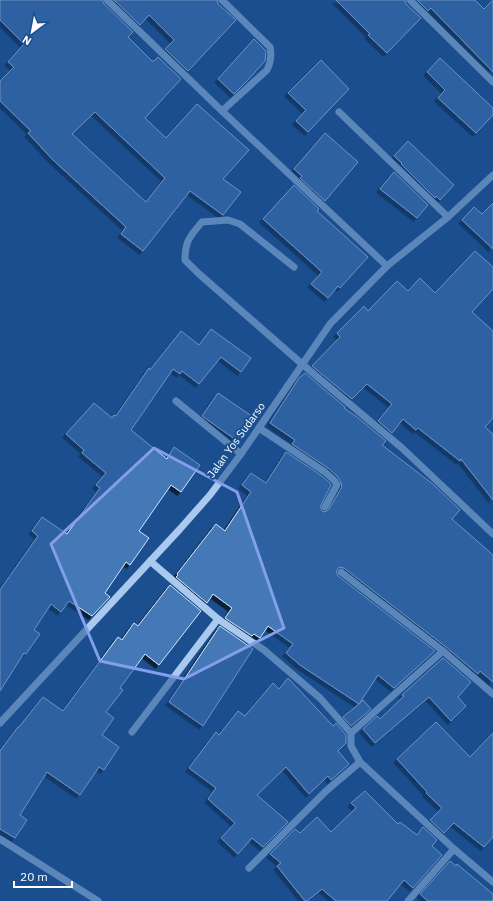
<svg xmlns="http://www.w3.org/2000/svg" width="493" height="901" viewBox="0 0 493 901" font-family="'IBM Plex Sans',sans-serif">
<style>
.building{fill:#4478b7;stroke:#cfe3fa;fill-rule:evenodd;filter:url(#shadow)}
.lines{fill:none;stroke-linecap:round;stroke-linejoin:round}
.minor{stroke:#a9c9ee;stroke-width:7}
.marked{fill:none;stroke:#839eea;stroke-width:3;stroke-linejoin:round}
.labels{text-anchor:middle;stroke-width:4;stroke-linejoin:round;paint-order:stroke}
.street-label{font-size:11px;fill:#fff;stroke:#1b4f8f}
</style>
<defs>
<filter id="shadow"><feDropShadow dx="-3.5" dy="3.5" stdDeviation="0" flood-color="#0009"/></filter>
</defs>
<rect width="100%" height="100%" fill="#1b4f8f"/>
<g class="building">
<path d="M0,0h102l2,4 29,28 -5,5 24,24h2l4,-4 23,22 -36,39 21,20 31,-34 52,46 -26,29 18,13 -18,23 -33,-24 -47,60 -22,-17 5,-7 -73,-67 -25,-27 3,-2 -31,-30v-20l14,-14 -6,-5 16,-18 -24,-24zM95,112l70,66 -19,24 -74,-68z"/>
<polygon points="114,0 217,0 218,4 236,20 188,71 165,49 174,40 149,15 140,25"/>
<polygon points="336,0 405,0 406,4 421,18 387,53 368,35 370,34"/>
<polygon points="417,0 475,0 484,9 493,0 493,72 431,8 428,11"/>
<polygon points="254,39 266,51 265,61 246,82 234,94 218,79"/>
<polygon points="440,58 493,108 493,115 476,133 438,98 445,90 427,72"/>
<polygon points="321,60 349,89 308,132 296,121 306,110 288,93"/>
<polygon points="325,133 358,162 325,201 300,178 302,176 294,169"/>
<polygon points="408,141 454,185 440,200 436,196 435,198 401,164 402,163 394,156"/>
<polygon points="394,172 428,205 417,218 380,189"/>
<polygon points="294,185 319,209 317,211 368,257 340,288 338,286 328,298 311,284 322,272 263,219"/>
<polygon points="493,203 493,249 462,220 474,207 482,214"/>
<polygon points="475,251 493,267 493,289 472,312 493,331 493,418 485,427 493,434 493,500 461,459 460,461 418,428 416,430 403,419 392,433 378,421 392,404 367,384 352,399 312,366 340,337 337,333 364,306 368,311 397,281 408,291 420,278 435,293"/>
<polygon points="211,329 251,358 241,372 221,357 199,384 182,371 180,374 173,369 131,430 167,459 174,447 200,465 181,492 171,485 139,531 149,538 130,565 126,562 105,593 110,597 92,616 69,601 61,612 51,604 34,630 40,634 26,654 24,653 0,691 0,590 38,536 32,531 42,517 67,534 100,488 96,485 106,473 82,453 84,450 66,434 94,403 112,418 114,415 116,416 149,368 150,370 181,331 199,345"/>
<polygon points="305,373 345,407 344,408 357,417 386,441 382,445 434,485 460,510 452,519 493,555 493,682 480,671 478,674 446,647 344,568 339,567 336,571 338,576 435,651 394,688 378,675 359,704 363,700 371,709 351,726 343,717 359,704 300,665 286,653 293,644 268,626 260,638 254,634 252,636 225,618 232,608 213,594 207,603 176,577 178,575 177,574 216,524 225,531 251,492 242,485 251,473 266,483 286,452 322,476 330,483 331,485 320,507 323,512 327,511 329,509 342,487 341,483 338,477 328,468 292,444 295,440 270,423 299,378"/>
<polygon points="218,393 256,419 239,442 202,416"/>
<polygon points="170,585 201,611 159,665 145,654 120,688 123,690 106,712 114,718 102,735 119,747 104,770 99,767 80,795 47,772 20,815 27,820 15,838 0,829 0,751 18,727 19,727 43,697 63,711 118,637 122,640 134,623 138,626"/>
<polygon points="220,626 253,649 203,726 169,702"/>
<polygon points="443,658 471,682 458,697 466,706 451,721 429,697 375,743 363,729 377,716 380,719 404,696 402,695"/>
<polygon points="288,678 333,726 336,723 346,735 346,743 338,751 349,764 331,780 328,776 309,794 286,767 257,795 288,822 263,847 252,838 238,854 221,838 235,823 208,799 216,788 189,768 216,732 219,735 238,711 245,716 273,683 279,689"/>
<polygon points="436,722 470,757 493,733 493,837 484,847 454,823 444,833 430,820 442,808 426,793 427,792 397,759"/>
<polygon points="365,791 398,824 400,822 417,835 423,827 437,840 432,846 442,855 413,888 404,880 387,901 336,901 322,889 307,901 305,901 277,866 281,863 270,854 295,829 300,833 317,817 331,832 356,808 351,803"/>
<polygon points="450,861 456,866 457,864 493,894 493,901 428,901 420,894"/>
</g>
<g class="lines">
<g class="minor">
<polyline points="107,0 222,111 387,266"/>
<polyline points="410,0 493,82"/>
<path d="M222,111l45,-41c4,-8 5,-14 3,-23l-48,-47"/>
<polyline points="339,112 448,217"/>
<path d="M294,267l-54,-43 -12,-4 -26,2c-12,14 -17,19 -17,38l13,13 104,91 100,84 91,86"/>
<polyline points="176,401 241,454"/>
<polyline points="259,428 325,472 334,480 337,485 325,507"/>
<polyline points="150,561 218,619 264,650 320,698 351,733 351,746 360,762 454,849 493,882"/>
<polyline points="341,572 443,651 351,733"/>
<polyline points="443,651 493,694"/>
<polyline points="0,723 180,529 210,495 241,454 330,324 387,266 448,217 493,175"/>
<polyline points="132,732 218,619"/>
<polyline points="0,839 98,901"/>
<polyline points="249,868 326,791 360,762"/>
<polyline points="408,901 454,849"/>
</g>
</g>
<path d="M0 0H493V901H0ZM154,448l83,44 47,136 -100,51 -84,-18 -49,-117z" fill="#1b4f8f" fill-opacity=".55" fill-rule="evenodd"/>
<path class="marked" d="M154,448l83,44 47,136 -100,51 -84,-18 -49,-117z"/>
<g class="labels">
<g class="street-label">
<text transform="translate(236 440) rotate(-54)" y="4">Jalan Yos Sudarso</text>
</g>
</g>
<g transform="translate(32 32) rotate(212)" stroke="#1b4f8f" stroke-width="3" paint-order="stroke">
<path d="M0-3L7 15L0 10L-7 15Z" fill="#ffffff"/>
<text y="-6" font-size="11" font-weight="bold" text-anchor="middle" fill="#ffffff">N</text>
</g>
<path d="M14 881v6h58v-6" fill="none" stroke="#ffffff" stroke-width="2"/>
<text x="20" y="881" font-size="12" fill="#ffffff" stroke="#1b4f8f" stroke-width="3" paint-order="stroke">20 m</text>
</svg>
